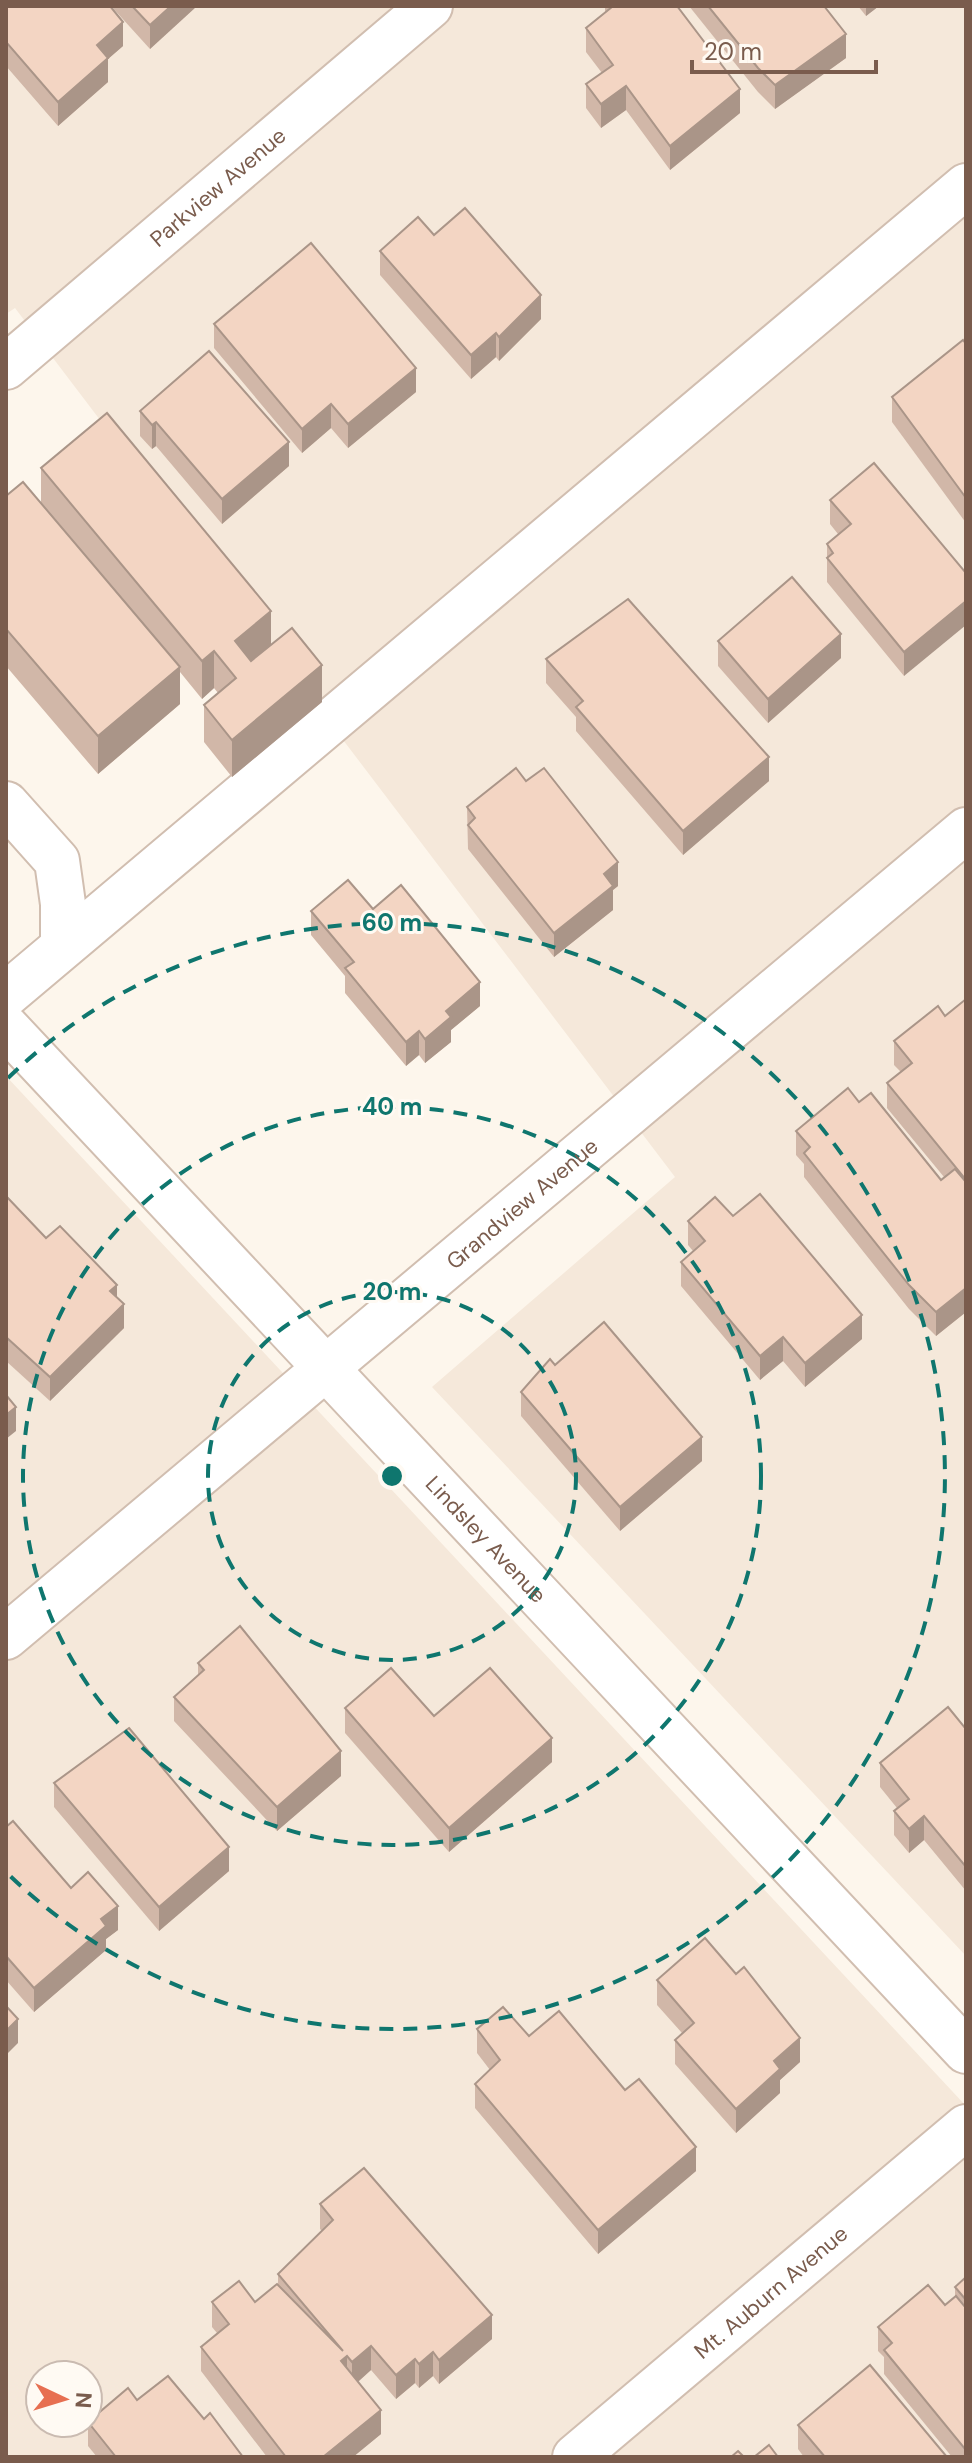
<svg xmlns="http://www.w3.org/2000/svg" width="972" height="2463" viewBox="0 0 972 2463" font-family="'DM Sans',sans-serif">
<style>
.residential{fill:#f5e8da;fill-rule:evenodd}
.lines{fill:none;stroke-linecap:round;stroke-linejoin:round}
.minor-casing{stroke:#d1beb0;stroke-width:48}
.minor{stroke:#fff;stroke-width:44}
.wall{fill:#d1b7a8}
.shaded-wall{fill:#aa9588}
.building{fill:#f3d5c3;stroke:#aa9588;stroke-width:2}
.ring{fill:none;stroke:#0f766e;stroke-width:4;stroke-dasharray:14 10}
.labels{text-anchor:middle;stroke-width:6;stroke-linejoin:round;paint-order:stroke}
.street-label{font-size:22px;fill:#7a5c4d;stroke:#fffaf3}
.centre{fill:#0f766e;stroke:#fffaf3;stroke-width:4}
.ring-label{font-size:24px;text-anchor:middle;font-weight:bold;fill:#0f766e;stroke:#fffaf3;stroke-width:6;stroke-linejoin:round;paint-order:stroke}
</style>
<rect width="100%" height="100%" fill="#fdf6ec"/>
<g class="residential">
<polygon points="6,6 966,6 966,1956 432,1387 675,1177 15,308 6,314"/>
<path d="M6,1076l960,1030v351h-960zM40,2375h48v48h-48z"/>
</g>
<g class="lines">
<g class="minor-casing">
<g id="minor">
<path id="s1" d="M6,367l424,-361"/>
<polyline points="6,804 57,861 63,904 63,945"/>
<polyline points="6,995 966,186"/>
<path id="s2" d="M6,1027l960,1024"/>
<path id="s3" d="M6,1637l960,-807"/>
<path id="s4" d="M575,2457l391,-330"/>
</g>
</g>
<use href="#minor" class="minor"/>
</g>
<g class="wall">
<polygon points="6,6 123,46 108,59 108,82 58,126 6,66"/>
<polygon points="111,6 197,6 150,49"/>
<polygon points="605,6 677,6 740,113 670,170 626,110 601,128 586,108 586,84 602,73 586,52 586,28 605,13"/>
<polygon points="689,6 824,6 846,58 775,109 758,92"/>
<polygon points="858,6 879,6 866,16"/>
<polygon points="434,235 541,319 499,361 496,357 471,379 380,275 380,251"/>
<polygon points="214,324 416,392 348,448 331,428 302,453 214,348"/>
<polygon points="966,344 966,523 892,422 892,397"/>
<polygon points="140,411 289,466 222,524 156,446 152,449 140,436"/>
<polygon points="41,468 271,645 322,702 232,777 204,742 204,705 218,693 214,688 202,699 180,672 180,704 98,774 6,666 6,496 41,504"/>
<polygon points="830,500 966,573 904,676 827,582 827,544 838,534 830,524"/>
<polygon points="718,641 841,658 768,723 718,666"/>
<polygon points="546,659 769,781 683,855 576,731 576,717 546,683"/>
<polygon points="467,807 618,886 613,890 613,910 554,957 468,849"/>
<polygon points="373,909 480,1006 451,1030 451,1042 425,1063 419,1055 406,1066 345,993 345,976 311,935 311,911"/>
<polygon points="966,999 966,1312 936,1336 909,1309 804,1177 804,1164 796,1155 796,1131 859,1102 941,1180 944,1177 887,1108 887,1083 901,1072 894,1065 894,1041 945,1016"/>
<polygon points="6,1196 46,1238 124,1328 50,1401 6,1361"/>
<polygon points="733,1216 862,1339 805,1387 783,1361 760,1380 681,1286 681,1262 693,1251 688,1245 688,1221"/>
<polygon points="555,1365 702,1461 620,1531 521,1416 521,1392"/>
<polygon points="198,1663 341,1776 277,1831 174,1721 174,1697 198,1675"/>
<polygon points="345,1708 434,1716 552,1762 449,1852 345,1733"/>
<polygon points="966,1729 966,1891 924,1840 909,1853 894,1835 894,1811 897,1808 880,1787 880,1763"/>
<polygon points="54,1783 229,1871 159,1931 54,1807"/>
<polygon points="6,1827 118,1930 106,1939 106,1950 34,2012 6,1980"/>
<polygon points="657,1980 800,2062 780,2080 780,2093 736,2133 675,2064 675,2040 682,2033 657,2005"/>
<polygon points="477,2029 529,2036 625,2090 696,2171 598,2254 475,2108 475,2084 490,2070 477,2053"/>
<polygon points="320,2204 492,2339 439,2384 433,2376 419,2388 415,2383 396,2399 371,2370 358,2382 381,2434 353,2457 267,2457 201,2371 201,2347 217,2333 212,2327 212,2302 255,2302 278,2286 278,2274 322,2231 320,2229"/>
<polygon points="966,2277 966,2457 952,2457 884,2374 884,2357 878,2351 878,2327 945,2305 955,2297 955,2287"/>
<polygon points="137,2400 204,2419 243,2457 97,2457 88,2446 88,2422"/>
<polygon points="798,2425 947,2457 804,2457 798,2449"/>
</g>
<g class="shaded-wall">
<polygon points="171,6 197,6 150,49 150,25"/>
<polygon points="866,6 879,6 866,16"/>
<polygon points="123,22 123,46 108,59 108,82 58,126 58,102 97,45"/>
<polygon points="846,34 846,58 775,109 775,85"/>
<polygon points="626,86 626,110 601,128 601,104"/>
<polygon points="740,89 740,113 670,170 670,146"/>
<polygon points="541,295 541,319 499,361 499,337"/>
<polygon points="496,333 496,357 471,379 471,355"/>
<polygon points="416,368 416,392 348,448 348,424"/>
<polygon points="331,404 331,428 302,453 302,429"/>
<polygon points="156,422 156,446 152,449 152,425"/>
<polygon points="289,442 289,466 222,524 222,499"/>
<polygon points="966,601 966,625 904,676 904,652"/>
<polygon points="271,611 271,648 236,677 235,641"/>
<polygon points="841,634 841,658 768,723 768,699"/>
<polygon points="214,651 214,688 202,699 202,661"/>
<polygon points="322,665 322,702 232,777 232,740"/>
<polygon points="180,667 180,704 98,774 98,736"/>
<polygon points="769,757 769,781 683,855 683,831"/>
<polygon points="618,862 618,886 613,890 613,910 554,957 554,933 604,874"/>
<polygon points="480,982 480,1006 451,1030 451,1042 425,1063 425,1039 446,1011"/>
<polygon points="419,1031 419,1055 406,1066 406,1042"/>
<polygon points="117,1285 117,1309 110,1291"/>
<polygon points="966,1288 966,1312 936,1336 936,1312"/>
<polygon points="124,1304 124,1328 50,1401 50,1377"/>
<polygon points="862,1315 862,1339 805,1387 805,1363"/>
<polygon points="783,1337 783,1361 760,1380 760,1356"/>
<polygon points="16,1407 16,1431 6,1439 6,1415"/>
<polygon points="702,1437 702,1461 620,1531 620,1507"/>
<polygon points="552,1738 552,1762 449,1852 449,1828"/>
<polygon points="341,1751 341,1776 277,1831 277,1807"/>
<polygon points="924,1816 924,1840 909,1853 909,1829"/>
<polygon points="229,1847 229,1871 159,1931 159,1907"/>
<polygon points="118,1906 118,1930 106,1939 106,1950 34,2012 34,1988 101,1919"/>
<polygon points="18,2019 18,2043 6,2055 6,2031"/>
<polygon points="800,2038 800,2062 780,2080 780,2093 736,2133 736,2109 774,2061"/>
<polygon points="696,2147 696,2171 598,2254 598,2230"/>
<polygon points="492,2315 492,2339 439,2384 439,2360"/>
<polygon points="371,2346 371,2370 352,2387 352,2362"/>
<polygon points="433,2352 433,2376 419,2388 419,2364"/>
<polygon points="347,2356 347,2380 341,2361"/>
<polygon points="415,2359 415,2383 396,2399 396,2375"/>
<polygon points="381,2410 381,2434 353,2457 323,2457"/>
</g>
<g class="building">
<polygon points="6,6 110,6 123,22 97,45 108,58 58,102 6,42"/>
<polygon points="132,6 171,6 150,25"/>
<polygon points="611,6 677,6 740,89 670,146 626,86 601,104 586,84 613,65 586,28 612,7"/>
<polygon points="708,6 824,6 846,34 775,85 758,68"/>
<polygon points="465,208 541,295 499,337 496,333 471,355 380,251 418,217 434,235"/>
<polygon points="311,243 416,368 348,424 331,404 302,429 214,324"/>
<polygon points="963,340 966,344 966,498 892,397"/>
<polygon points="209,351 289,442 222,499 156,422 152,425 140,411"/>
<polygon points="107,413 271,611 235,641 251,661 292,628 322,665 232,740 204,705 236,678 214,651 202,661 41,468"/>
<polygon points="874,463 966,573 966,601 904,652 827,558 833,553 827,544 851,524 830,500"/>
<polygon points="23,482 180,667 98,736 6,629 6,496"/>
<polygon points="792,577 841,634 768,699 718,641"/>
<polygon points="628,599 769,757 683,831 576,707 583,701 546,659"/>
<polygon points="516,768 526,781 544,768 618,862 604,874 613,886 554,933 468,825 475,818 467,807"/>
<polygon points="348,880 373,909 401,885 480,982 446,1011 451,1017 425,1039 419,1031 406,1042 345,968 354,962 311,911"/>
<polygon points="966,999 966,1180 887,1083 912,1063 894,1041 938,1006 945,1016"/>
<polygon points="848,1088 859,1102 871,1093 941,1180 955,1169 966,1182 966,1288 936,1312 909,1285 804,1153 810,1147 796,1131"/>
<polygon points="760,1194 862,1315 805,1363 783,1337 760,1356 681,1262 705,1241 688,1221 715,1197 733,1216"/>
<polygon points="6,1196 46,1238 60,1226 117,1285 110,1291 124,1304 50,1377 6,1337"/>
<polygon points="604,1322 702,1437 620,1507 521,1392 550,1359 555,1365"/>
<polygon points="6,1395 16,1407 6,1415"/>
<polygon points="240,1626 341,1751 277,1807 174,1697 204,1670 198,1663"/>
<polygon points="391,1668 434,1716 490,1668 552,1738 449,1828 345,1708"/>
<polygon points="948,1707 966,1729 966,1867 924,1816 909,1829 894,1811 909,1799 880,1763"/>
<polygon points="129,1728 229,1847 159,1907 54,1783"/>
<polygon points="13,1821 71,1888 88,1872 118,1906 101,1919 106,1926 34,1988 6,1956 6,1827"/>
<polygon points="705,1938 736,1974 744,1967 800,2038 774,2061 780,2069 736,2109 675,2040 694,2023 657,1980"/>
<polygon points="6,2006 18,2019 6,2031"/>
<polygon points="503,2007 529,2036 559,2011 625,2090 639,2079 696,2147 598,2230 475,2084 500,2060 477,2029"/>
<polygon points="364,2168 492,2315 439,2360 433,2352 419,2364 415,2359 396,2375 371,2346 352,2362 347,2356 341,2361 381,2410 323,2457 286,2457 201,2347 229,2324 212,2302 239,2281 255,2302 277,2284 343,2351 278,2274 333,2220 320,2204"/>
<polygon points="966,2277 966,2300 955,2287"/>
<polygon points="928,2285 945,2305 956,2296 966,2308 965,2449 884,2350 892,2343 878,2327"/>
<polygon points="870,2365 947,2457 825,2457 798,2425"/>
<polygon points="168,2376 204,2419 210,2413 243,2457 116,2457 88,2422 128,2388 137,2400"/>
<polygon points="769,2445 778,2457 754,2457"/>
<polygon points="738,2451 744,2457 731,2457"/>
</g>
<g class="ring">
<circle cx="392" cy="1476" r="184"/>
<circle cx="392" cy="1476" r="369"/>
<path d="M8 1078A553 553 0 1 1 8 1874"/>
</g>
<g class="labels">
<g class="street-label">
<text dy="8" stroke="none"><textPath href="#s1" startOffset="278">Parkview Avenue</textPath></text>
<text dy="8" stroke="none"><textPath href="#s3" startOffset="674">Grandview Avenue</textPath></text>
<text dy="8" stroke="none"><textPath href="#s2" startOffset="702">Lindsley Avenue</textPath></text>
<text dy="8" stroke="none"><textPath href="#s4" startOffset="256">Mt. Auburn Avenue</textPath></text>
</g>
</g>
<circle cx="392" cy="1476" r="12" class="centre"/>
<g class="ring-label">
<text x="392" y="931">60 m</text>
<text x="392" y="1115">40 m</text>
<text x="392" y="1300">20 m</text>
</g>
<rect width="972" height="2463" fill="none" stroke="#7a5c4d" stroke-width="16"/>
<g transform="translate(64 2399) rotate(94)"><circle r="38" fill="#fffaf3" stroke="#cabbb1" stroke-width="2"/>
<path d="M0-6L14 30L0 20L-14 30Z" fill="#e76f51"/>
<text y="-12" font-size="22" font-weight="bold" text-anchor="middle" fill="#7a5c4d">N</text>
</g>
<path d="M692 60v12h184v-12" fill="none" stroke="#7a5c4d" stroke-width="4"/>
<text x="704" y="60" font-size="24" fill="#7a5c4d" stroke="#fffaf3" stroke-width="6" paint-order="stroke">20 m</text>
</svg>
